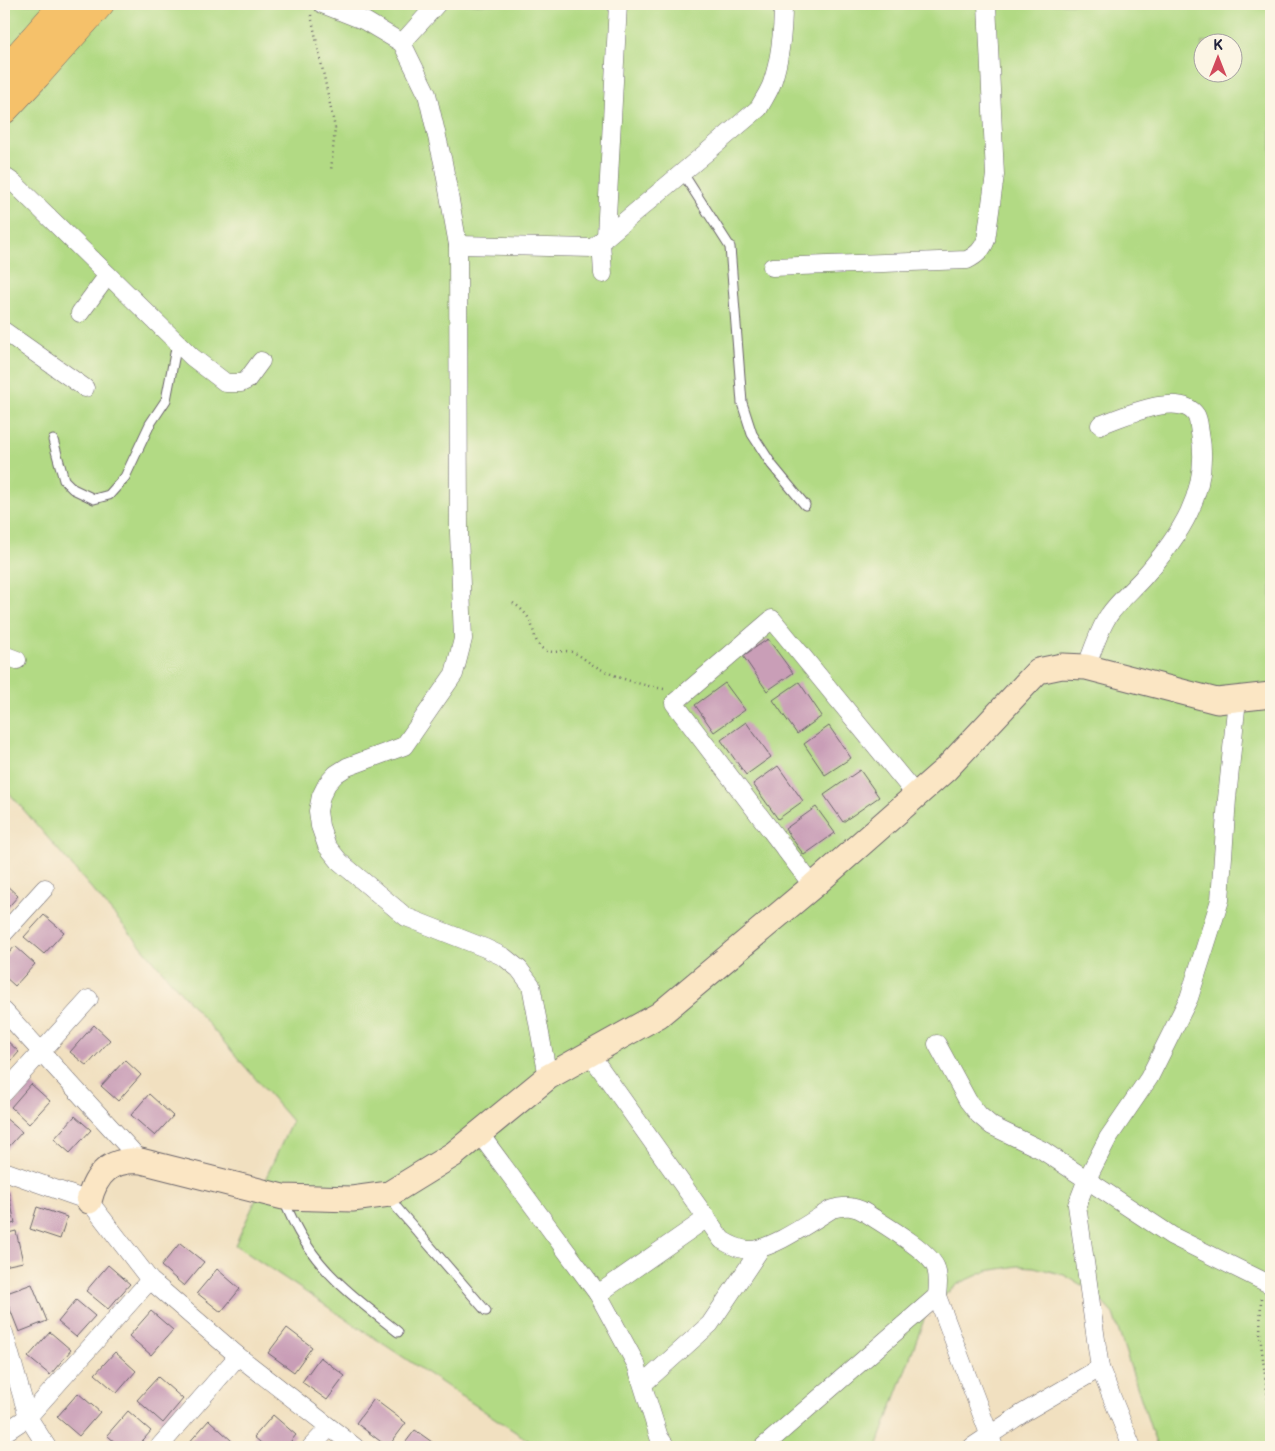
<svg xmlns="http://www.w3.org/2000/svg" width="1275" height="1451" viewBox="0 0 1275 1451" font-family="'Balsamiq Sans',sans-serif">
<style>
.green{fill:#b2da84;stroke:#6a7e60;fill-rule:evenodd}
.building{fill:#c99eb7}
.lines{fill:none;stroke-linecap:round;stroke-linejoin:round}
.lane-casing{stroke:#6a646a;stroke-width:11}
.street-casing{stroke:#6a646a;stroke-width:19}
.secondary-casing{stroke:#6a646a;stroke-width:27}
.primary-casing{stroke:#6a646a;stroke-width:29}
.path{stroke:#6a646a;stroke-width:2.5;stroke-dasharray:1 4;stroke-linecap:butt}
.lane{stroke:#fff;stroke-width:9}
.street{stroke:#fff;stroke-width:18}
.secondary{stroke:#fbe6c4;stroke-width:25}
.primary{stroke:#f5c16b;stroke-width:28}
</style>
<rect width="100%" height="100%" fill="#fcf5e5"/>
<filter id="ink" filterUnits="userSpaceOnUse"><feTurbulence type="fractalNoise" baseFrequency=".02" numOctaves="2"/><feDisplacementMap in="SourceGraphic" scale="10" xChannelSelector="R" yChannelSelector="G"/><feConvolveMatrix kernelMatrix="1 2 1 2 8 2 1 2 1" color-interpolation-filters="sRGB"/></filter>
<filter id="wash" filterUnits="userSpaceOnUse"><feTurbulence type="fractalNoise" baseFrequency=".0096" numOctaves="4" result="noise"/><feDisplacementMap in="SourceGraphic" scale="20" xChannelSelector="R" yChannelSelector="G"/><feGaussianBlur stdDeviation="1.12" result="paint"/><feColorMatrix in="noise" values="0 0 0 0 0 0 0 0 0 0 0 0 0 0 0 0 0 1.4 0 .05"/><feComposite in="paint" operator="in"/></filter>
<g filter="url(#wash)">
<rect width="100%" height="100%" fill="#f1e0c0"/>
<path class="green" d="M4,4h1267v1443h-114l-44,-133 -21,-23 -28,-16 -30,-8 -16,-1 -31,5 -29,13 -12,10 -21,23 -48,130h-339l-303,-202 57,-124 -288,-334zM1202,42h30v30h-30z"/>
<g id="blocks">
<g class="building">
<polygon points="768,639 793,673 767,691 743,656"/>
<polygon points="799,682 822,716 797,734 773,700"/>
<polygon points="725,683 745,710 714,732 695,705"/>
<polygon points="746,722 771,757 746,775 721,740"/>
<polygon points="829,726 851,758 825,775 804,744"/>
<polygon points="778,766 803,801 778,819 753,784"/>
<polygon points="860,770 879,797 843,822 824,795"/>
<polygon points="816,807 835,833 804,855 785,829"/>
<polygon points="4,883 18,896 4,912"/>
<polygon points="44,915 64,932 44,954 24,937"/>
<polygon points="15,946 35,964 15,986 4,976 4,959"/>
<polygon points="94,1025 110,1040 87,1066 70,1052"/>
<polygon points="4,1038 19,1052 4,1069"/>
<polygon points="125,1060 141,1075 118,1101 101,1086"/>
<polygon points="31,1084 50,1101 29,1124 11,1107"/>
<polygon points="149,1094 173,1116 155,1136 131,1115"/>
<polygon points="75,1116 91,1130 70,1153 54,1139"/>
<polygon points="4,1117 22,1132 4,1152"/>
<polygon points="8,1191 15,1223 4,1226 4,1192"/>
<polygon points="37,1207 67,1217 60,1239 30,1229"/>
<polygon points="16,1231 23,1262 4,1266 4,1234"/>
<polygon points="180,1243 204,1262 184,1286 161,1266"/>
<polygon points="108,1265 130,1284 108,1309 86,1291"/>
<polygon points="217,1269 240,1289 221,1312 197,1293"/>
<polygon points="32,1284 47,1321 19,1332 4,1294"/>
<polygon points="76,1300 95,1316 76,1337 58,1322"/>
<polygon points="151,1311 173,1330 151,1355 129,1336"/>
<polygon points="287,1328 312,1347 294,1372 268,1353"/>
<polygon points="50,1332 71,1350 50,1375 28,1357"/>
<polygon points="115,1352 136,1371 117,1393 95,1374"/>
<polygon points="320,1357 345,1376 327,1400 302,1382"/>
<polygon points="158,1377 183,1399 163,1423 137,1400"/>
<polygon points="78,1393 100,1412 79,1436 57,1417"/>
<polygon points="374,1399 406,1423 388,1447 356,1423"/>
<polygon points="128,1411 151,1431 137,1447 120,1447 107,1435"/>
<polygon points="273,1415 296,1435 286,1447 266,1447 254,1437"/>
<polygon points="209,1420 232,1441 226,1447 190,1447 187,1445"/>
<polygon points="415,1430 439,1447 402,1447"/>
</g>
</g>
</g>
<g filter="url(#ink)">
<use href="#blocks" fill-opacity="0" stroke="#6a646a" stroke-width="1"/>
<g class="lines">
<g class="lane-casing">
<g id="lane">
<polyline points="682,172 730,247 742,403 752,434 772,465 805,505"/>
<polyline points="53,440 64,480 73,489 94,499 109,495 125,477 150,424 166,400 177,343"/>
<polyline points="390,1196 397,1208 486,1311"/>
<path d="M284,1200c11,29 29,58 52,80 19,19 41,35 62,52"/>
</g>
</g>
<g class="street-casing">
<g id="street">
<polyline points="322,4 365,21 402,43 427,94 443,162 458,245 459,533 463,639 454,674 404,746 347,767 336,774 327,784 321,796 318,811 320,826 327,846 340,862 406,917 485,948 504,957 519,969 531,985 548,1077"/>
<polyline points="402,43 437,4"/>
<polyline points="4,176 14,183 192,357 226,383 241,383 247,380 261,361"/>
<polyline points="606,236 618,4"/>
<polyline points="601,241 603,274"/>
<path d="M458,245l135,3 166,-140c4,-8 10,-16 13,-25 9,-26 11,-52 11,-79"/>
<path d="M772,267l195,-7c10,-5 15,-10 19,-20l9,-65 -8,-171"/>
<polyline points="80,313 108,275"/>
<polyline points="4,331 85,388"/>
<polyline points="4,655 17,660"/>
<path d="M1086,667c6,-14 14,-40 23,-52 9,-13 22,-24 33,-36 37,-42 69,-87 58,-146 -1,-5 -1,-13 -4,-18 -16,-25 -74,2 -96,10"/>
<polyline points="813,886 674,703 772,619 916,795"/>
<polyline points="4,933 45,888"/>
<polyline points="4,1011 141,1161"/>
<polyline points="937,1044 968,1101 979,1115 992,1126 1042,1150 1172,1236 1271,1285"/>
<path d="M590,1054l132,186c8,5 16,9 26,10 22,1 64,-29 84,-41 13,-4 23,-3 34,4 17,11 64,38 70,55 3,10 2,18 1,28l57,151"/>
<polyline points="4,1093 89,999"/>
<polyline points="479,1133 598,1294 636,1364 659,1437 666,1447"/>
<polyline points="4,1171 89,1201 150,1280 238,1356 355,1447"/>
<polyline points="598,1294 707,1218"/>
<polyline points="4,1333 28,1417 47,1447"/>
<polyline points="643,1384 710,1324 761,1248"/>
<polyline points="4,1433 28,1417 150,1280"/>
<polyline points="159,1447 238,1356"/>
<polyline points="311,1447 329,1428"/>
<polyline points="763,1447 937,1296"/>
<polyline points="972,1447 1023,1413 1100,1368"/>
<polyline points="1132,1447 1100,1368 1077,1205 1087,1179 1108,1138 1149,1078 1189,998 1220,900 1227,799 1237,699"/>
</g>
</g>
<g class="secondary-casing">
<path id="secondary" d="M89,1201c7,-29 22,-42 52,-40l142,36 69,2 37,-5 65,-40 94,-77 111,-62 154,-129 133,-117 92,-98 24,-5 24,1 131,34 54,-6"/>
</g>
<g class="primary-casing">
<g id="primary">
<polyline points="4,72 64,4"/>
<polyline points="4,110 37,75 100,4"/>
</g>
</g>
<g class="path">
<polyline points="311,15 335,128 331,171"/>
<path d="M513,603c6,4 12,9 16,16 6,10 4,23 14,30 8,6 20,0 29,3 9,3 15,10 23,14 21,12 46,19 69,23"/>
<polyline points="1261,1298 1260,1335 1271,1423"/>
</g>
<use href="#lane" class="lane"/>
<use href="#street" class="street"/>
<use href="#secondary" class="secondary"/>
<use href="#primary" class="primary"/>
</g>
</g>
<rect width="1275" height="1451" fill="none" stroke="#fcf5e5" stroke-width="20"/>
<g transform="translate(1218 58)"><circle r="24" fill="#fcf5e5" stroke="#a5a1a1"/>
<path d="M0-4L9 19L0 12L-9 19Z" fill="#d1495b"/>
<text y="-8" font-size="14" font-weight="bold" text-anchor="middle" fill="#22223b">K</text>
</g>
</svg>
